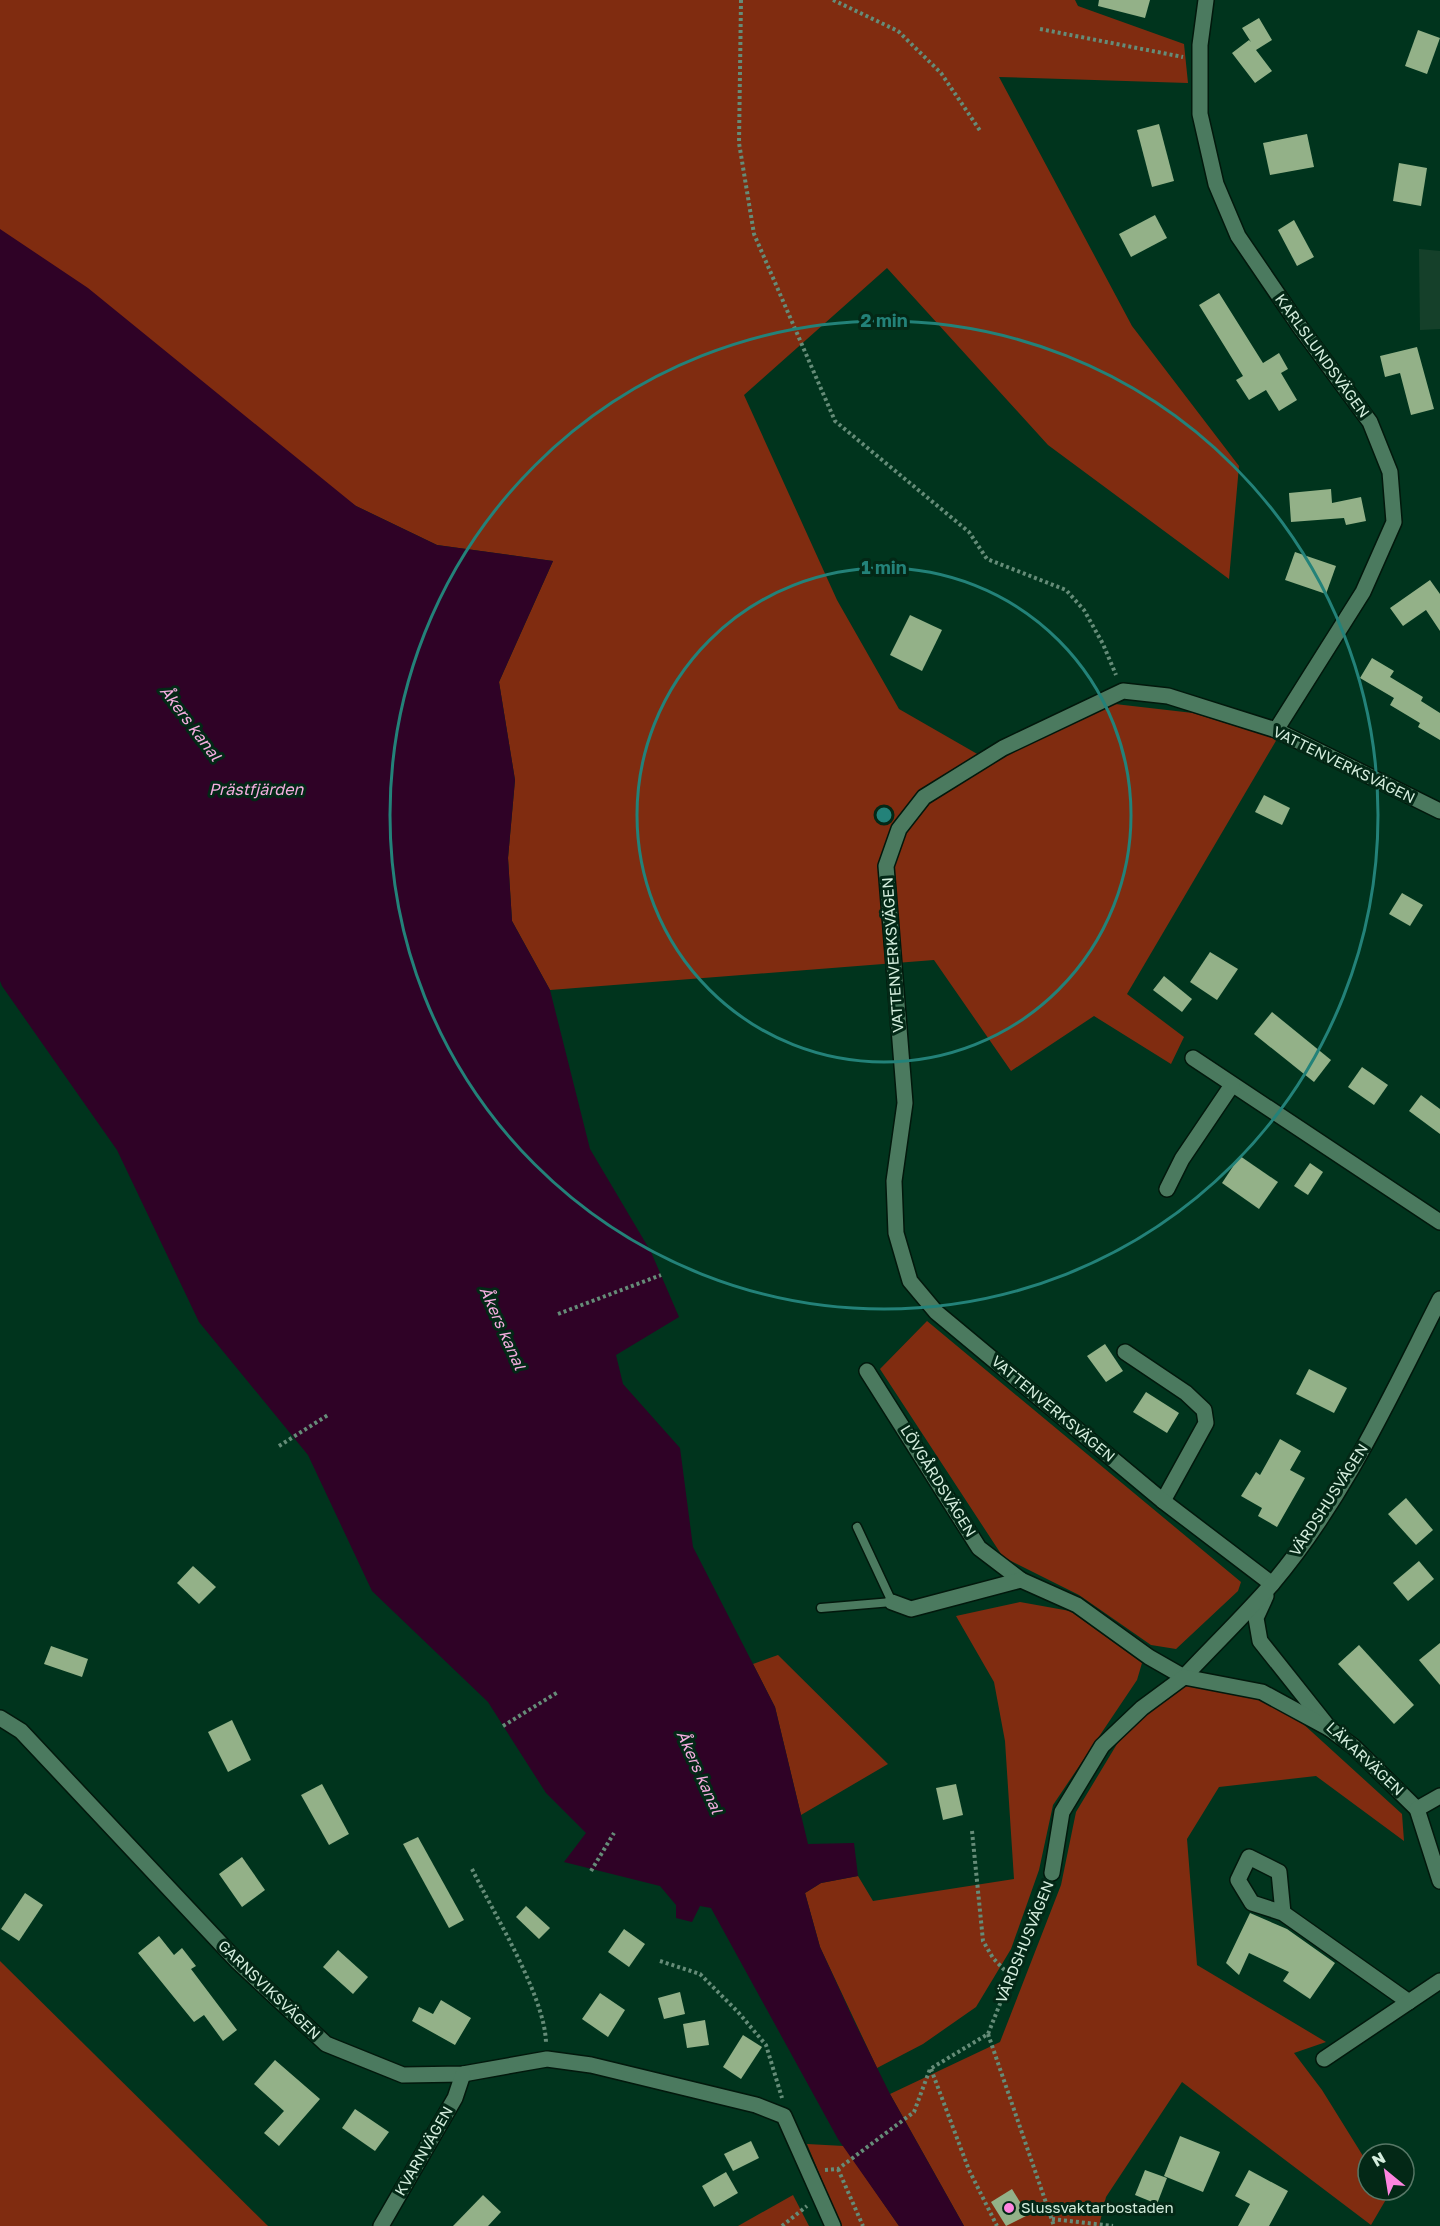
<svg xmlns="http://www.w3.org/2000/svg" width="1440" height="2226" viewBox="0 0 1440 2226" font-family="'Golos Text',sans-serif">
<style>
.built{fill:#15402a}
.green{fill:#802c10}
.water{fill:#2f0226}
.building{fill:#93b188}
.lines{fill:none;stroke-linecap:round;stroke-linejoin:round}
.lane-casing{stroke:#02180c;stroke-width:11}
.street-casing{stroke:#02180c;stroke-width:18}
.path{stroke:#658c78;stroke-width:4;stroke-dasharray:3 3;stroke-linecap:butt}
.lane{stroke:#4b7a5f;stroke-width:8}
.street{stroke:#4b7a5f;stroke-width:15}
.ring{fill:none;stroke:#238279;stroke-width:3}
.poi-dot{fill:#fe85e0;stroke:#032816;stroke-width:2}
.labels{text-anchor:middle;stroke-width:6;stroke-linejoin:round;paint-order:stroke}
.street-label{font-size:15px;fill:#d4eddd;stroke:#032816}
.poi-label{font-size:15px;fill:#d4eddd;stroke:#032816;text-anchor:start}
.water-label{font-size:16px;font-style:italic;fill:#f4addf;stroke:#032816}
.centre{fill:#238279;stroke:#032816;stroke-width:3}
.ring-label{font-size:18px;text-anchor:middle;font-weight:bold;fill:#238279;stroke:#032816;stroke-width:6;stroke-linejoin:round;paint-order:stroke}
</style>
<rect width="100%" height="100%" fill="#00341d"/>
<polygon class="built" points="1419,249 1440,251 1440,329 1420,330"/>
<g class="green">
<polygon points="0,0 1075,0 1078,6 1184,44 1188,83 999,77 1132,326 1239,466 1229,579 1048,445 887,268 744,395 837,600 899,709 986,759 1115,704 1193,713 1277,739 1127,994 1184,1037 1171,1064 1094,1016 1011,1071 934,960 550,990 512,921 508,858 515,780 499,682 553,561 437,545 356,506 0,280"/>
<polygon points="927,1321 1241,1582 1238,1591 1176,1649 1151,1645 1079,1595 1003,1557 880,1369"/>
<polygon points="1020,1602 1070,1611 1142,1663 1137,1680 1053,1805 1039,1870 1011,1949 976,2007 923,2044 877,2068 820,1947 805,1893 821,1883 858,1876 873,1901 1014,1879 1005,1741 994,1682 956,1616"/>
<polygon points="778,1655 888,1764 801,1815 775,1707 753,1664"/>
<polygon points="1213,1677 1267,1691 1402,1814 1404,1841 1316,1776 1219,1787 1187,1839 1197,1965 1326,2042 1294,2053 1322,2090 1368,2164 1368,2190 1384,2190 1388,2196 1371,2225 1182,2082 1106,2197 1099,2226 964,2226 890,2094 1000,2042 1061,1885 1076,1812 1117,1744 1164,1685"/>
<polygon points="0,1961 268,2226 0,2226"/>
<polygon points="807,2144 844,2146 899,2226 841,2226"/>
<polygon points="793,2195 809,2226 738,2226"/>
</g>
<polygon class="water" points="0,229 88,288 356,506 437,545 553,561 499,682 515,780 508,858 512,921 550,990 590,1149 651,1252 679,1317 616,1355 623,1384 680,1448 693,1547 775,1707 808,1844 854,1843 858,1876 821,1883 805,1893 820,1947 854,2021 890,2094 964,2226 899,2226 838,2139 711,1908 700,1906 692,1922 676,1918 676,1905 660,1886 564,1862 586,1833 546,1793 488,1702 372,1591 308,1455 199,1322 117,1150 2,986 0,981"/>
<g class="building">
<polygon points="1099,0 1150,0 1145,18 1098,6"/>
<polygon points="1259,18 1272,40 1256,50 1272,71 1255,83 1232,53 1249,40 1251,42 1242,28"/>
<polygon points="1418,30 1440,38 1427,74 1405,66"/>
<polygon points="1159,124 1174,181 1152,187 1137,130"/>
<polygon points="1307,134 1314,167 1270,175 1263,143"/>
<polygon points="1399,163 1427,168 1421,206 1393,201"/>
<polygon points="1155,215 1167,238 1131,257 1119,234"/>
<polygon points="1294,220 1314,257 1297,266 1278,230"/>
<polygon points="1219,293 1263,363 1279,353 1288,369 1281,373 1297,400 1279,411 1266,390 1249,400 1236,380 1243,376 1199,305"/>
<polygon points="1417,347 1434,409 1411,415 1400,373 1385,377 1380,356"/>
<polygon points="1331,489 1332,503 1361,497 1366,521 1346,525 1344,518 1291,522 1289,493"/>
<polygon points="1295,552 1336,566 1326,594 1285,580"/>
<polygon points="1430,580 1440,594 1440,631 1426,610 1403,626 1390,608"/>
<polygon points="910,615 942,630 922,671 890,655"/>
<polygon points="1372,658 1394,671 1390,677 1423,697 1421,701 1440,713 1440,740 1418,727 1420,723 1390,705 1394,698 1360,678"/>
<polygon points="1264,795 1290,808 1282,825 1255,812"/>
<polygon points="1402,893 1423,905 1410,926 1389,914"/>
<polygon points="1210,952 1238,969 1217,1000 1190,982"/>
<polygon points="1164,976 1192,999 1182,1012 1153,990"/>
<polygon points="1272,1012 1331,1060 1314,1082 1254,1034"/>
<polygon points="1362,1067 1388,1085 1374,1105 1348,1087"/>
<polygon points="1421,1095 1440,1109 1440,1134 1409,1111"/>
<polygon points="1240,1156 1278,1182 1259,1209 1222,1183"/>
<polygon points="1310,1163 1323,1172 1308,1195 1294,1186"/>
<polygon points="1105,1344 1123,1371 1106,1382 1087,1356"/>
<polygon points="1309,1369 1347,1388 1334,1413 1296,1394"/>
<polygon points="1146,1392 1179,1413 1167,1433 1133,1412"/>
<polygon points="1280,1439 1301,1451 1290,1470 1305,1478 1277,1527 1258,1516 1262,1508 1241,1496 1256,1472 1260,1475"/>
<polygon points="1406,1498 1433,1530 1416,1545 1388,1514"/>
<polygon points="1419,1561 1434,1579 1408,1601 1393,1583"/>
<polygon points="193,1566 216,1587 199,1604 177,1583"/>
<polygon points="1440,1643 1440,1685 1419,1660"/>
<polygon points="1359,1645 1414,1705 1394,1724 1338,1664"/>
<polygon points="51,1646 88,1659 82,1677 44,1664"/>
<polygon points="232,1720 251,1760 228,1772 208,1732"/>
<polygon points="322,1784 349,1834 329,1845 301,1795"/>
<polygon points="956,1784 963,1815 943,1820 936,1788"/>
<polygon points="418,1837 464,1920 449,1928 403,1844"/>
<polygon points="242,1857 265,1890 242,1907 219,1874"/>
<polygon points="25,1893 43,1905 19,1941 1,1929"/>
<polygon points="526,1906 550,1928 539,1939 516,1917"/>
<polygon points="1250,1913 1287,1929 1335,1963 1310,1999 1283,1981 1289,1972 1249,1953 1239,1975 1226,1963"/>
<polygon points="624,1929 645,1944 629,1967 608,1952"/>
<polygon points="159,1936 174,1955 182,1948 196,1966 191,1969 237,2030 223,2041 204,2015 194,2022 138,1953"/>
<polygon points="338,1950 368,1977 353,1994 323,1967"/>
<polygon points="680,1992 685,2014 664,2019 658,1998"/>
<polygon points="600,1993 625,2010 608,2037 582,2019"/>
<polygon points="441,2000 471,2018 455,2045 412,2021 419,2007 433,2014"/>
<polygon points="705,2020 709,2045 687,2048 683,2024"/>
<polygon points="743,2035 762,2047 741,2079 723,2067"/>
<polygon points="275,2060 320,2099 279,2146 264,2133 284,2111 254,2084"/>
<polygon points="355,2109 389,2132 375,2151 342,2128"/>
<polygon points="1180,2136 1220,2152 1203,2192 1164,2176"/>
<polygon points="751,2141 759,2158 733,2171 724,2154"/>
<polygon points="1145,2170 1167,2178 1157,2204 1135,2195"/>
<polygon points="1249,2170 1288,2191 1269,2226 1238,2226 1250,2204 1235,2196"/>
<polygon points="726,2172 738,2193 714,2207 702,2186"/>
<polygon points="1012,2189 1028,2215 1006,2226 991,2202"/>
<polygon points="483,2195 501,2212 488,2226 453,2226"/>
</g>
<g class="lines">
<g class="lane-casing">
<polyline id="lane" points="821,1608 892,1602 857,1527"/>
</g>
<g class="street-casing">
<g id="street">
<polyline points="1206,0 1200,45 1200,114 1216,184 1238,236 1300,327 1370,422 1390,472 1394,522 1363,592 1276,730"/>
<polyline points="1193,1058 1440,1222"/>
<polyline points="1167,1189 1182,1159 1232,1085"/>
<polyline points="1125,1352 1186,1393 1204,1410 1206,1423 1163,1501"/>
<polyline points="867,1371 979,1548 1021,1580"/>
<polyline points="1272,1584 1163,1501 936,1312 910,1281 896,1233 894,1181 905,1103 886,866 899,829 924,797 1003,748 1123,691 1168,696 1276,730 1440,811"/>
<polyline points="1266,1596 1256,1618 1260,1641 1330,1729 1354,1747 1417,1809 1440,1881"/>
<path d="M892,1602l19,7 110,-29 56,25 72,52 35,20c29,-31 60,-61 88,-93 72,-85 118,-187 168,-285"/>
<polyline points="0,1718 21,1731 238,1962 326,2044 403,2075 463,2074 547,2059 591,2065 756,2105 784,2116 833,2226"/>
<polyline points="1417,1809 1440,1796"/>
<polyline points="1052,1873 1062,1812 1102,1746 1142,1708 1184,1677 1262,1692 1330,1729"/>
<polyline points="1283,1913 1252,1903 1238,1880 1249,1857 1279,1872 1283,1913 1409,2002"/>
<polyline points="1324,2059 1440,1981"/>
<polyline points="381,2226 455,2098 463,2074"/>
</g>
</g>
<g class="path">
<polyline points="741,0 739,143 754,234 835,421 969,532 987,559 1066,590 1084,610 1103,644 1116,675"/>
<polyline points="833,0 898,31 941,73 981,132"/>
<polyline points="1040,29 1183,57"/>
<polyline points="558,1314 661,1275"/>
<polyline points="279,1446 328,1415"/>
<polyline points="503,1726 558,1692"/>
<polyline points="972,1831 983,1941 993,1958 1010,1976"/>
<path d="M472,1869c22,45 73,127 74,174"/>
<polyline points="591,1871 614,1833"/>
<polyline points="660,1961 700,1974 738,2012 766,2045 782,2098"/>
<polyline points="988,2034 1054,2226"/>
<polyline points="931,2069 969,2170 997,2226"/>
<polyline points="838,2169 863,2226"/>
<polyline points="825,2170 838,2169 914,2112 930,2069 988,2034 1046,1888"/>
<polyline points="1052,2219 1113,2226"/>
<polyline points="782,2226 807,2206"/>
</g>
<use href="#lane" class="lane"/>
<use href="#street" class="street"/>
</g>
<g class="ring">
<circle cx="884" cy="815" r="247"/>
<circle cx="884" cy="815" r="494"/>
</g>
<circle class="poi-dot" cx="1009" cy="2208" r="6"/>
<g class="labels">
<g class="street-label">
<text transform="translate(1322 356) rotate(54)" y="5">KARLSLUNDSVÄGEN</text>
<text transform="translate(1344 765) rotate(26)" y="5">VATTENVERKSVÄGEN</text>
<text transform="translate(893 955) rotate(-94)" y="5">VATTENVERKSVÄGEN</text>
<text transform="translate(1053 1409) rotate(40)" y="5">VATTENVERKSVÄGEN</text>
<text transform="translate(938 1481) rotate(58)" y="5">LÖVGÅRDSVÄGEN</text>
<text transform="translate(1329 1500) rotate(-57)" y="5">VÄRDSHUSVÄGEN</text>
<text transform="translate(1365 1759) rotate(43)" y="5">LÄKARVÄGEN</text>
<text transform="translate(1025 1942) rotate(-68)" y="5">VÄRDSHUSVÄGEN</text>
<text transform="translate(269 1990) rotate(44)" y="5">GARNSVIKSVÄGEN</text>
<text transform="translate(424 2151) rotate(-60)" y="5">KVARNVÄGEN</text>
</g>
<g class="poi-label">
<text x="1021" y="2213">Slussvaktarbostaden</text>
</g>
<g class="water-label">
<text transform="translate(191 723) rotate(53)" y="6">Åkers kanal</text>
<text x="256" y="795">Prästfjärden</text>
<text transform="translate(503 1328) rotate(66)" y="6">Åkers kanal</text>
<text transform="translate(700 1772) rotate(66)" y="6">Åkers kanal</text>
</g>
</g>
<circle cx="884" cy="815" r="9" class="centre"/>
<g class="ring-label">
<text x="884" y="327">2 min</text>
<text x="884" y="574">1 min</text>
</g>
<g transform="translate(1386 2172) rotate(330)"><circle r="28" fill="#032816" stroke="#577766" stroke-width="1.5"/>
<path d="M0-4.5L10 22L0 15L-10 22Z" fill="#fe85e0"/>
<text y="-9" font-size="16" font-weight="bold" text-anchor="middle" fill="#d4eddd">N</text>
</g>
</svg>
